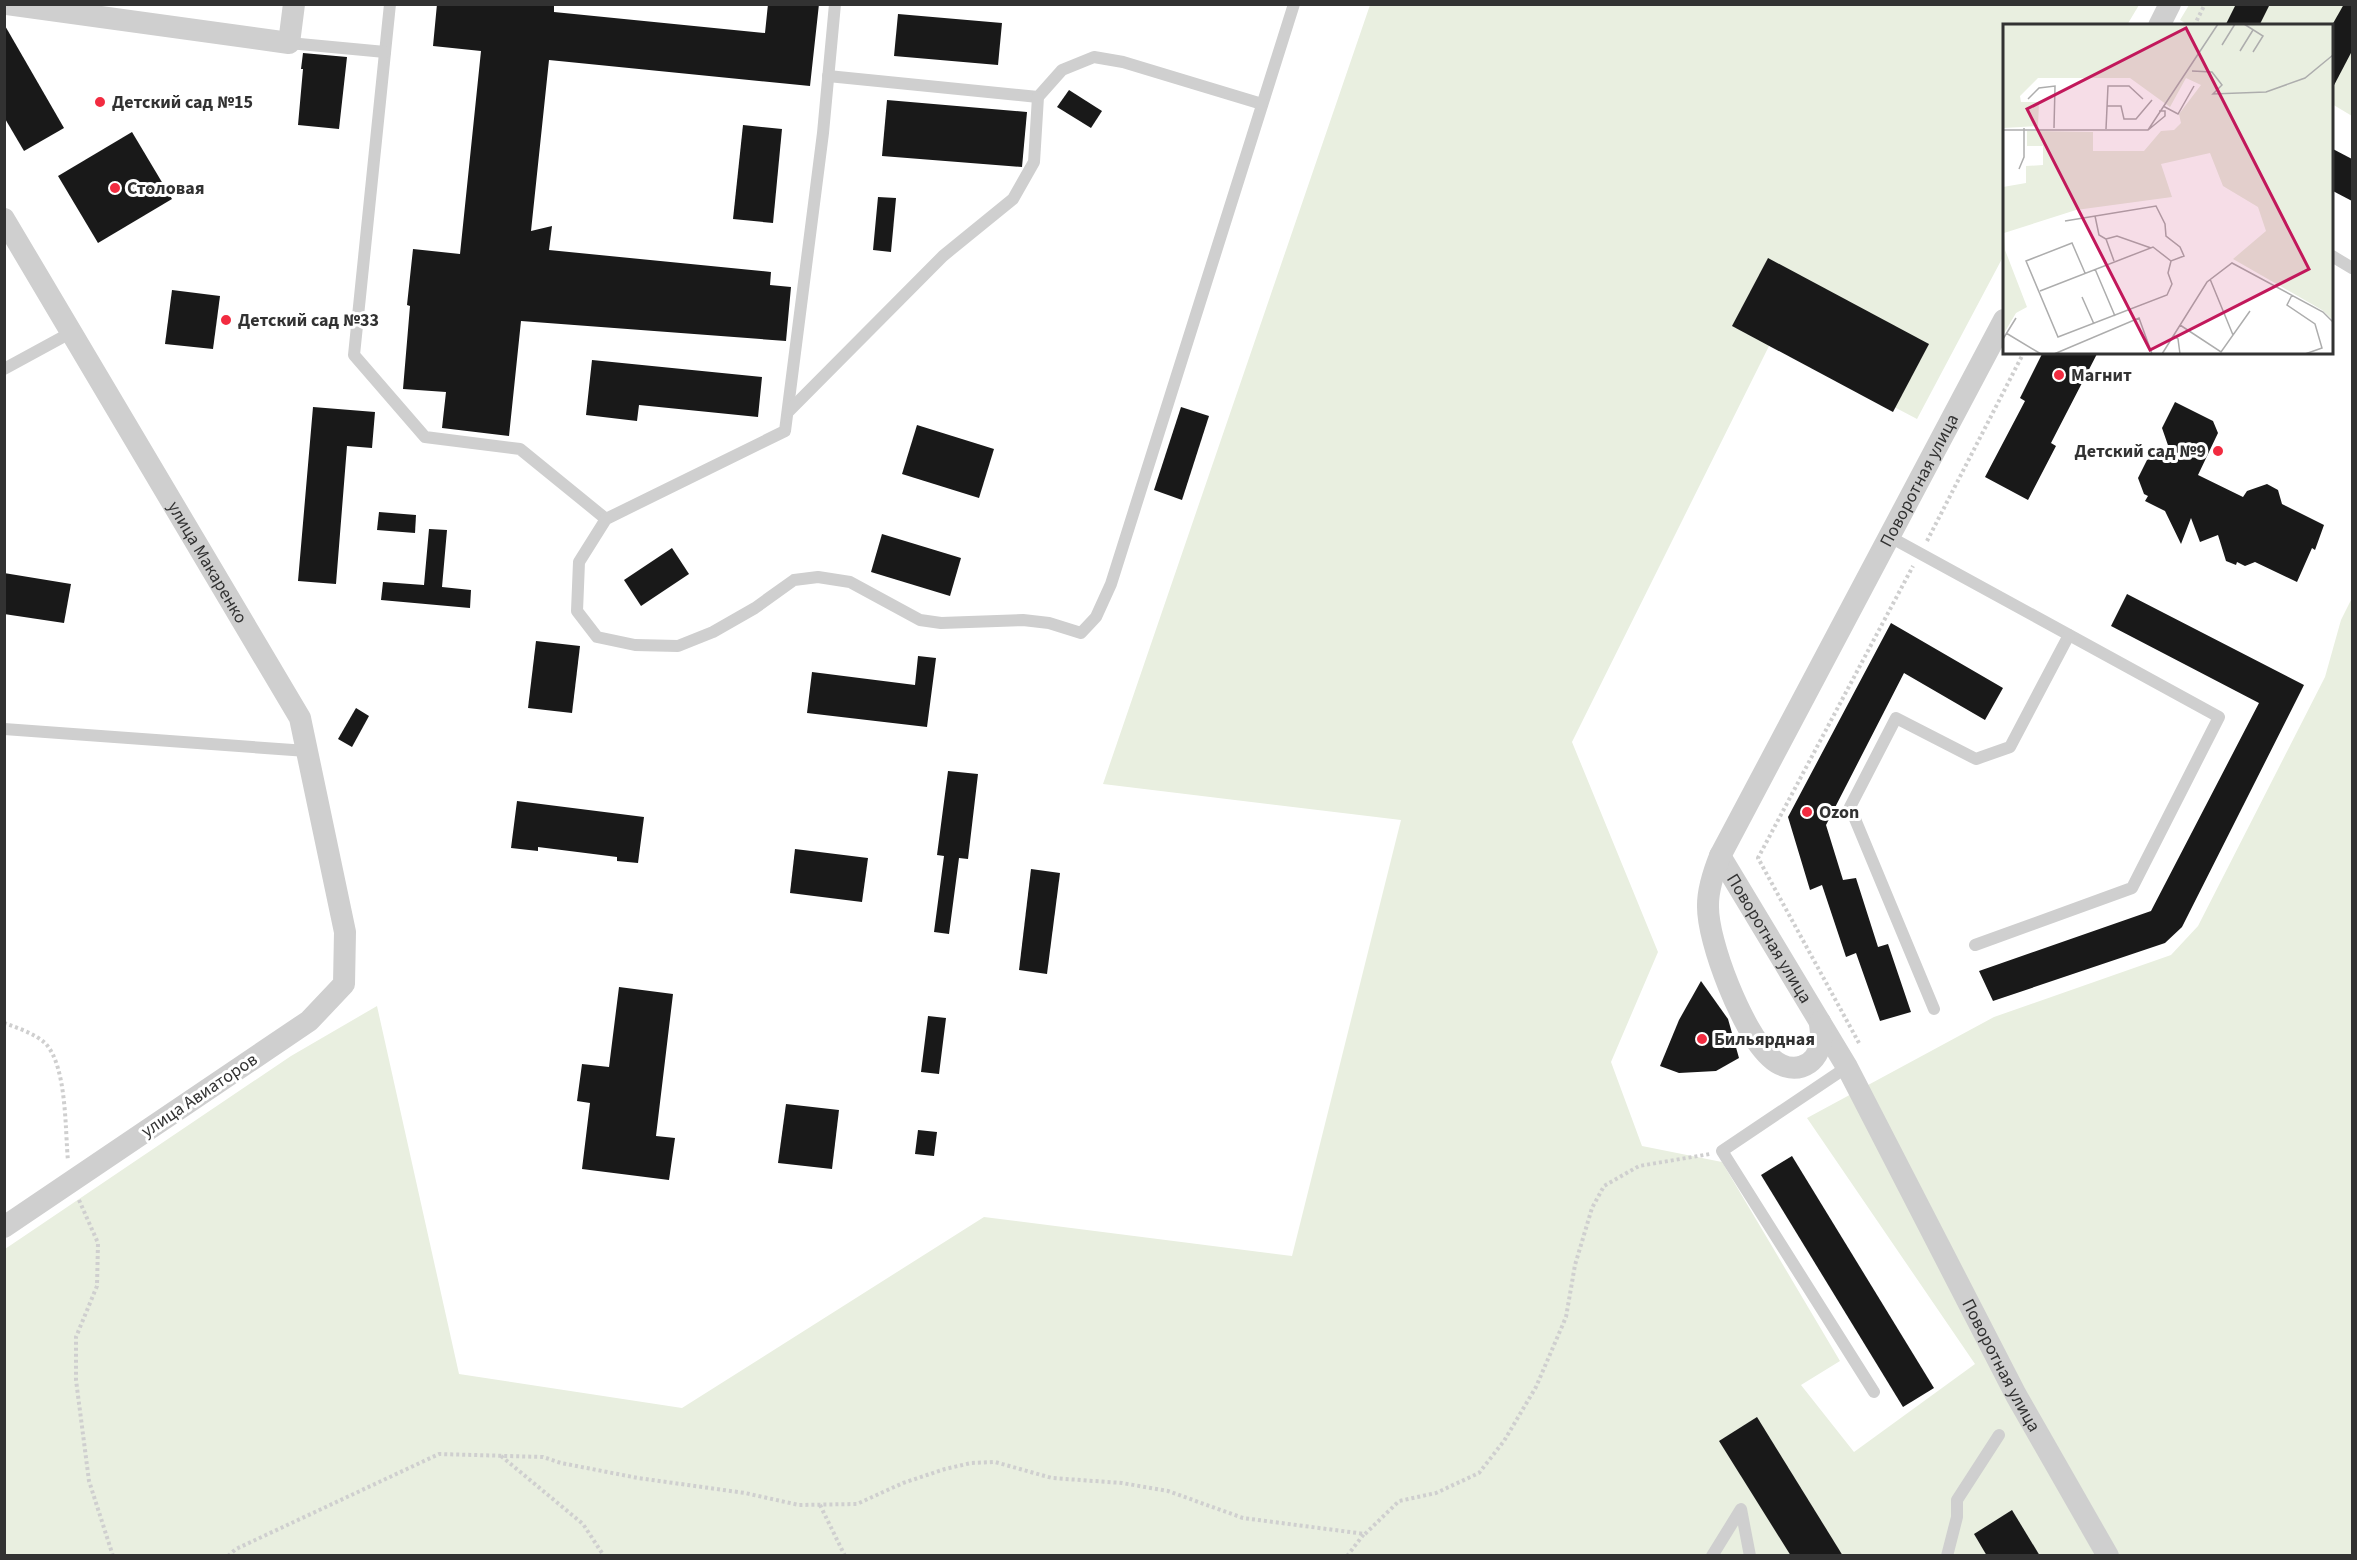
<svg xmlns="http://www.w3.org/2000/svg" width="2357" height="1560" viewBox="0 0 2357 1560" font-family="'Source Sans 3',sans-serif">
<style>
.green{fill:#e9efe0}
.building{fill:#191919}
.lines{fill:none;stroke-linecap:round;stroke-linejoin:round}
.path{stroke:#cfcfcf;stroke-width:4;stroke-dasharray:3 3;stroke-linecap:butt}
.lane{stroke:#cfcfcf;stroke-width:12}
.street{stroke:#cfcfcf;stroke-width:22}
.poi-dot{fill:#f22b40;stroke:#fff;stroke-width:2}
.labels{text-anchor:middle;stroke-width:6;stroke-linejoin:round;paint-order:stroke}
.poi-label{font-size:18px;font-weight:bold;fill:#323232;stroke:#fff;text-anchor:start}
.street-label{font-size:18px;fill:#323232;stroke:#fff}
.inset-road{fill:none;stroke:#adadad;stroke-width:1.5}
.view{fill:#c2185b;fill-opacity:0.15;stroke:#c2185b;stroke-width:3}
.inset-edge{fill:none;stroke:#323232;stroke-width:3}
</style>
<rect width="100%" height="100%" fill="#fff"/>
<g class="green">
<polygon points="1370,5 2139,5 2127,25 2004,26 2004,255 1917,419 1771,342 1572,742 1658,952 1611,1062 1642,1146 1722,1162 1840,1361 1801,1385 1854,1452 1975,1364 1807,1118 1994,1017 2171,955 2198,926 2325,677 2341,620 2352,598 2352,1555 5,1556 5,1249 291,1056 377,1006 459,1374 682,1408 984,1217 1292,1256 1401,820 1103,784"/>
<polygon points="2189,5 2352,5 2352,116 2332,104 2332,26 2190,26 2180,20"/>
</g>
<g class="building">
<polygon points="437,4 554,4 554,12 765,33 768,4 819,4 810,86 549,60 531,231 552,226 549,250 771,272 770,285 791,287 786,341 521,321 509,436 442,428 446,392 403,389 410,306 407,305 413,249 460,254 481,51 433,46"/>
<polygon points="2236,4 2270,4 2259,26 2225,26"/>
<polygon points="2344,4 2352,4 2352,51 2331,91 2331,27"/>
<polygon points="898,14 1002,23 998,65 894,56"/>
<polygon points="4,24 64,128 24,151 4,117"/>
<polygon points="303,53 347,57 339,129 298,125 303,69 301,69"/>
<polygon points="1069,90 1102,111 1091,128 1057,107"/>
<polygon points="887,100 1027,112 1022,167 882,156"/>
<polygon points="743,125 782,129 773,223 733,219"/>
<polygon points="132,132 172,199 98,243 58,176"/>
<polygon points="2331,148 2352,159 2352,201 2331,190"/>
<polygon points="878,197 896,198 891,252 873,250"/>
<polygon points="1768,258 1929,344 1893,412 1732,326"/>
<polygon points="172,290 220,296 213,349 165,344"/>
<polygon points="2043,352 2098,352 2051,443 2056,446 2028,500 1985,477 2025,401 2020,398"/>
<polygon points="592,360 762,377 758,417 639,405 637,421 586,415"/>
<polygon points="2175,402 2213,421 2218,433 2198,475 2243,497 2247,491 2267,484 2278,490 2282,504 2324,525 2315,550 2312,548 2297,582 2255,562 2245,566 2237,562 2236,565 2226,561 2218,535 2200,542 2191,518 2181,544 2165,511 2145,501 2148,496 2144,494 2138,478 2147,460 2170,451 2162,428"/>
<polygon points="313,407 375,412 372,448 347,446 336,584 298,581"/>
<polygon points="1181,407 1209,416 1182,500 1154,490"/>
<polygon points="917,425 994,449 979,498 902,474"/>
<polygon points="379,512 416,515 415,533 377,530"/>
<polygon points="429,529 447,530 442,587 471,590 470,608 381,600 383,582 424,585"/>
<polygon points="882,534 961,558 950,596 871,572"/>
<polygon points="672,548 689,574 641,606 624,580"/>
<polygon points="4,573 71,584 64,623 4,614"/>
<polygon points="2127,594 2304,685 2182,927 2165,943 1993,1001 1979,971 2151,911 2259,703 2111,626"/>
<polygon points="1891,623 2003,688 1985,720 1904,673 1826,825 1843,880 1856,878 1878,947 1888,944 1911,1012 1880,1021 1856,953 1846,957 1822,885 1810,890 1788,817"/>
<polygon points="536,641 580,646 572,713 528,708"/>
<polygon points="918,656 936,658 927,727 807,713 812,672 915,685"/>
<polygon points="356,708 369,716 352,747 338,739"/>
<polygon points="948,771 978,774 968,859 959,858 949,934 934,932 944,856 937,855"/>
<polygon points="517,801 644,817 638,863 617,861 617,857 538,847 538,851 511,848"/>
<polygon points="795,849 868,858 862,902 790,893"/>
<polygon points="1031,869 1060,873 1047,974 1019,970"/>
<polygon points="1701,981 1728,1019 1739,1058 1716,1071 1679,1073 1660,1066 1679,1020"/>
<polygon points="619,987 673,994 656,1136 675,1138 669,1180 582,1169 590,1103 577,1101 582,1064 609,1067"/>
<polygon points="928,1016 946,1018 939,1074 921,1072"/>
<polygon points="786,1104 839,1110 832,1169 778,1163"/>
<polygon points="918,1130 937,1132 934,1156 915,1154"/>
<polygon points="1792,1156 1934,1388 1903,1407 1761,1175"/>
<polygon points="1757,1417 1843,1556 1791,1556 1719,1441"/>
<polygon points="2012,1510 2040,1556 1987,1556 1974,1534"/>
</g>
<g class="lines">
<g class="path">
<polyline points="2194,26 2205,4"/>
<polyline points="1927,541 2024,352"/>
<path d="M4,1023c14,5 32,11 42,21 21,24 19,85 22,117"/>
<polyline points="1859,1043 1758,858 1913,566"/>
<polyline points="79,1200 98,1243 97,1286 76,1337 76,1380 89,1481 113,1556"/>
<polyline points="501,1456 583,1524 604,1556"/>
<polyline points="820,1505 845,1556"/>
<polyline points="228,1556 236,1549 439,1454 543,1457 561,1463 638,1478 745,1493 799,1505 857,1504 903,1483 945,1469 971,1463 995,1462 1052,1478 1122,1483 1168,1491 1243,1518 1365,1534 1399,1501 1436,1493 1479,1473 1504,1441 1536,1387 1566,1317 1575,1265 1592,1208 1604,1186 1639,1166 1710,1154"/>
<polyline points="1347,1556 1364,1534"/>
</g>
<g class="lane">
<polyline points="390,4 354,355 425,437 520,449 606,519"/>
<polyline points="835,4 823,133 785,431 606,519 579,562 577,611 597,637 635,645 678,646 713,632 755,608 794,580 818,577 850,582 920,620 941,623 1023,620 1049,623 1081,633 1096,617 1111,584 1294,4"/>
<polyline points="289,43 385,52"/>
<polyline points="828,76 1038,97 1062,70 1094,57 1123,62 1262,104"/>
<polyline points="2332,256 2352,268"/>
<polyline points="4,369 72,332"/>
<polyline points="788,412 943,256 1013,199 1034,162 1038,97"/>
<polyline points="1890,537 2219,717 2132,888 1975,945"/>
<polyline points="4,729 307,751"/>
<polyline points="1934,1009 1850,807 1896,718 1976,759 2010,747 2069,635"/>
<polyline points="1847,1067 1722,1151 1874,1392"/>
<polyline points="1712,1556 1741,1509 1750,1556"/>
<polyline points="1947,1556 1957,1517 1957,1500 1999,1435"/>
</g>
<g class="street">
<polyline points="7,4 289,43 294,4"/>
<polyline points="2159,26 2170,4"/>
<path id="s1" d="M4,219l296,499 45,214 -1,52 -35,37 -305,206"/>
<path id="s2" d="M1720,856l127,211 169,328 92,161"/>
<path id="s3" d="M1820,1022c0,6 2,13 1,19 -4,28 -31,35 -51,16 -27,-25 -63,-115 -62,-152 0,-16 6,-34 12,-49l284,-536"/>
</g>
</g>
<g class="poi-dot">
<circle cx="100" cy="102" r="6"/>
<circle cx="115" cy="188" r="6"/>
<circle cx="226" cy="320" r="6"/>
<circle cx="2059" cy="375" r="6"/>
<circle cx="2218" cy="451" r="6"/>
<circle cx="1807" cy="812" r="6"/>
<circle cx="1702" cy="1039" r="6"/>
</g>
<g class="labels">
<g class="poi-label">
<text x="112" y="108">Детский сад №15</text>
<text x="127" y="194">Столовая</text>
<text x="238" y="326">Детский сад №33</text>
<text x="2071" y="381">Магнит</text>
<text x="2206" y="457" text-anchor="end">Детский сад №9</text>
<text x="1819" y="818">Ozon</text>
<text x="1714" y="1045">Бильярдная</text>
</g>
<g class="street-label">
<text dy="6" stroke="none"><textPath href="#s3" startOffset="730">Поворотная улица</textPath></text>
<text dy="6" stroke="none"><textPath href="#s1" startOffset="399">улица Макаренко</textPath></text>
<text dy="6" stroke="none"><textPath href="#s2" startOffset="96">Поворотная улица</textPath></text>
<text transform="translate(199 1095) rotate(-34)" y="6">улица Авиаторов</text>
<text dy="6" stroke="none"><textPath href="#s2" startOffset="582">Поворотная улица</textPath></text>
</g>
</g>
<g transform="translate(2003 24)">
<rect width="330" height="330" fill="#fff"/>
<path d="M0,0h330v296l-11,-10 -89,-51 33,-28 -8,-24 -35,-21 -13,-33 -49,11 11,33 -96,13 -72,23 1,17 22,57 -11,6 -13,22v-148l23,-4v-17l17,-1v-19h-16v-15l66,1v19h51l17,-20 13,-1 7,-7 -2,-9 22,-29 -15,-7 -16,29 -40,-29h-92l-18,18 1,6h18l-1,24 -35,2z" fill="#e9efe0"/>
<path class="inset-road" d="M241,0l19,12 -10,16M219,21l13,-21M237,27l13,-21M189,47l20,1 10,13 -9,9 53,-2 39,-14 28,-23M25,75l11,-11 16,-2 -1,42M104,82h14l3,13h12l16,-19M160,82l15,8 16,-28M103,105l2,-43h21l14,13M0,106h145l17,-14v-5h-6M145,106l70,-106M16,145l5,-12v-29M92,192l4,19 7,4 8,22M103,215l11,-3 34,12M92,245l20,47M82,249l-13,-30 -46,18 32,76 109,-42 5,-11 -4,-11 3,-12M207,255l23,56M37,267l113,-44 18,14 13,-5 -4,-9 -14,-11 -1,-12 -9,-18 -91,15M289,271l-5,10 28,19 7,24 -17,6M79,273l12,27M177,301l41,27 29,-41M3,309l35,21M170,311l5,4 2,15M0,315l13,-21M51,330l85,-36 13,36M159,330l45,-72 25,-19 91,49 10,10"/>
<path class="view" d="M183,4l123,241 -159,81 -123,-241z"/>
<rect width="330" height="330" class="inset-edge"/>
</g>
<rect width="2357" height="1560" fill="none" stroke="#323232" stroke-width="12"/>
</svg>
